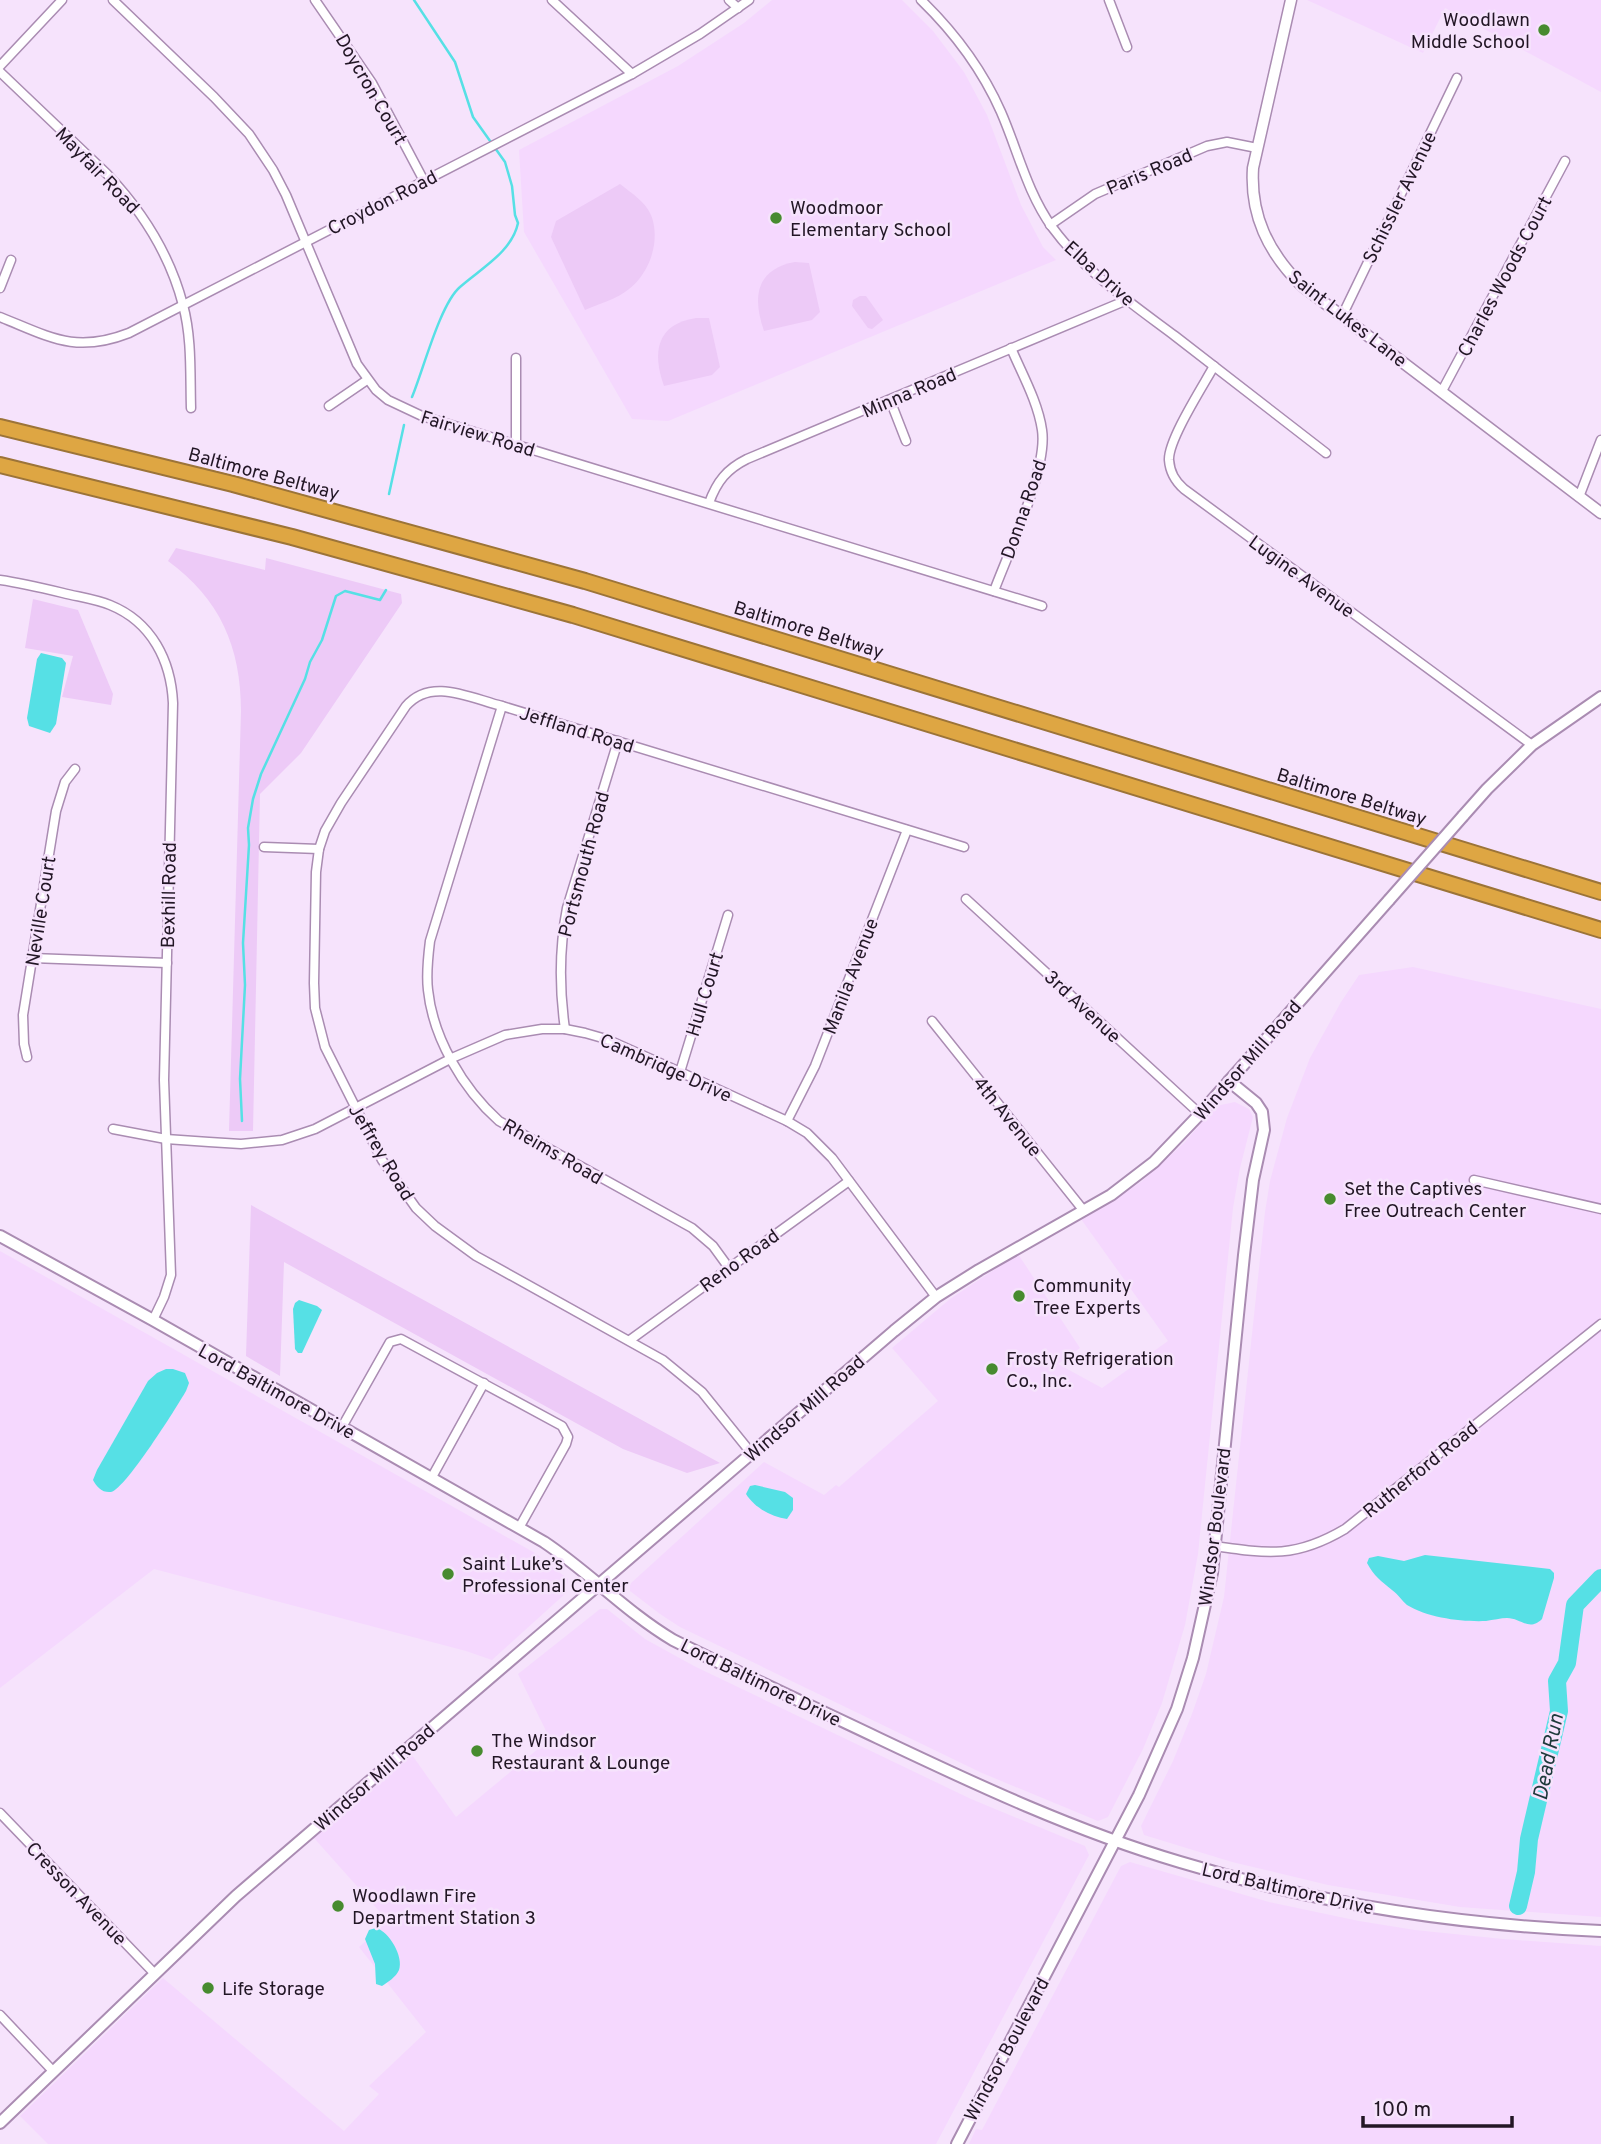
<svg xmlns="http://www.w3.org/2000/svg" width="1601" height="2144" viewBox="0 0 1601 2144" font-family="Overpass,sans-serif">
<style>
.built{fill:#f5d8fe}
.green{fill:#edcaf7}
.water{fill:#56e0e5}
.lines{fill:none;stroke-linecap:round;stroke-linejoin:round}
.stream{stroke:#56e0e5;stroke-width:2.5}
.river{stroke:#56e0e5;stroke-width:18}
.minor-casing{stroke:#aa8cb2;stroke-width:11}
.tertiary-casing{stroke:#aa8cb2;stroke-width:13}
.secondary-casing{stroke:#aa8cb2;stroke-width:14}
.motorway-casing{stroke:#9c7438;stroke-width:18}
.minor{stroke:#fff;stroke-width:8}
.tertiary{stroke:#fff;stroke-width:10}
.secondary{stroke:#fff;stroke-width:10}
.motorway{stroke:#dea643;stroke-width:14}
.secondary-bridge-casing{stroke:#aa8cb2;stroke-width:14;stroke-linecap:butt}
.secondary-bridge{stroke:#fff;stroke-width:10}
.poi-dot{fill:#478b2f;stroke:#f6e3fc;stroke-width:2.5}
.labels{text-anchor:middle;stroke-width:5;stroke-linejoin:round;paint-order:stroke}
.poi-label{font-size:19px;fill:#221625;stroke:#f6e3fc;text-anchor:start}
.street-label{font-size:19px;fill:#221625;stroke:#f6e3fc}
.water-label{font-size:21px;font-style:italic;fill:#1d3a3b;stroke:#f6e3fc}
</style>
<rect width="100%" height="100%" fill="#f6e3fc"/>
<g class="built">
<polygon points="772,0 902,0 933,31 964,72 987,115 1021,205 1043,247 1056,260 668,421 632,419 524,232 519,150 678,66 744,23"/>
<polygon points="1307,0 1601,0 1601,92 1445,8 1423,53"/>
<polygon points="1413,967 1601,1009 1601,1917 1460,1907 1328,1885 1232,1862 1144,1835 1141,1826 1173,1761 1192,1714 1206,1674 1224,1597 1265,1212 1270,1181 1287,1118 1310,1058 1341,1002 1359,975"/>
<polygon points="1235,1102 1249,1109 1253,1117 1240,1168 1233,1208 1198,1554 1185,1625 1162,1703 1143,1749 1108,1817 1098,1821 982,1773 680,1627 660,1614 630,1591 630,1584 764,1462 824,1495 836,1485 839,1487 938,1401 892,1348 950,1299 1018,1254 1080,1348 1058,1364 1102,1388 1168,1341 1081,1219 1141,1182 1184,1143 1216,1106"/>
<polygon points="0,1251 535,1553 568,1579 566,1593 492,1660 466,1651 154,1569 0,1688"/>
<polygon points="600,1609 607,1609 645,1639 694,1666 971,1799 1085,1846 1089,1855 936,2144 48,2144 20,2116 163,1978 344,2131 379,2094 369,2086 426,2032 359,1947 388,1921 314,1838 412,1755 456,1817 550,1739 518,1674"/>
<polygon points="1130,1862 1269,1902 1359,1921 1415,1930 1503,1939 1601,1946 1601,2144 969,2144 976,2129 982,2130 1121,1866"/>
</g>
<g class="green">
<path d="M620,184c11,9 25,17 31,31 10,25 -1,58 -22,74 -12,10 -30,15 -44,21l-34,-73 5,-16z"/>
<path d="M795,262l14,1 11,49 -8,8 -48,11c-12,-34 -8,-62 31,-69z"/>
<polygon points="860,296 866,296 883,320 872,329 868,328 852,306 853,300"/>
<path d="M696,318h13l11,49 -8,8 -48,11c-12,-33 -8,-62 32,-68z"/>
<path d="M176,548l89,22 1,-12 135,36 1,9 -101,150 -41,41 -7,337h-24l12,-420c0,-64 -21,-112 -73,-150z"/>
<polygon points="33,599 78,610 113,694 111,705 62,697 73,656 25,648"/>
<polygon points="251,1205 720,1463 687,1473 623,1449 284,1262 280,1376 246,1356"/>
</g>
<g class="water">
<polygon points="41,653 62,658 66,663 56,724 50,733 29,726 27,718 37,659"/>
<polygon points="299,1300 317,1306 322,1310 302,1353 298,1353 295,1349 293,1309 295,1303"/>
<path d="M166,1369h7l12,4 4,10 -3,8c-10,17 -60,97 -75,101 -9,1 -14,-5 -18,-12l4,-10 51,-89 9,-8z"/>
<path d="M755,1485l30,7 8,6v12l-6,9c-16,-2 -33,-12 -41,-25l4,-8z"/>
<path d="M1425,1555l125,14 4,4v5l-12,41c-13,13 -21,-1 -35,-1 -6,0 -14,2 -21,3 -24,1 -58,-3 -79,-16 -5,-4 -9,-11 -15,-15 -11,-9 -18,-14 -25,-27l2,-5 9,-2 26,5z"/>
<path d="M376,1928c13,3 28,29 23,42 -3,7 -11,12 -17,16l-6,-2 -1,-20 -10,-25 4,-9z"/>
</g>
<g class="lines">
<g class="stream">
<path d="M412,397c11,-26 28,-93 48,-110 20,-18 52,-35 58,-64l-3,-8 -3,-29 -7,-24 -32,-45 -18,-55 -41,-62"/>
<polyline points="389,494 404,425"/>
<polyline points="242,1121 240,1079 245,985 243,943 249,845 248,828 253,799 261,774 305,679 310,662 322,640 336,596 345,591 380,600 386,590"/>
</g>
<polyline class="river" points="1518,1906 1526,1872 1529,1839 1559,1711 1557,1681 1567,1663 1575,1605 1601,1578"/>
<g class="minor-casing">
<g id="minor">
<polyline points="113,0 214,97 249,134 273,170 286,195 357,364 376,390 388,400 422,416 1042,606"/>
<polyline points="315,0 372,83 424,181"/>
<polyline points="552,0 632,74"/>
<polyline points="729,0 738,8"/>
<path d="M921,0c33,32 61,69 80,112 17,39 26,80 51,115 33,45 79,76 123,109 51,39 101,78 151,117"/>
<polyline points="1109,0 1127,47"/>
<polyline points="0,66 62,0"/>
<path d="M0,72l107,102c36,38 63,81 76,131 9,33 7,69 8,103"/>
<polyline points="1050,225 1095,194 1207,146 1227,142 1257,148"/>
<polyline points="0,288 11,260"/>
<polyline points="1342,316 1457,78"/>
<path d="M0,317c50,20 75,37 129,16l503,-259 68,-40 49,-34"/>
<polyline points="516,358 516,445"/>
<path d="M1214,366c-11,20 -46,74 -45,94 1,13 6,21 15,29l348,256"/>
<polyline points="1442,391 1565,161"/>
<polyline points="890,400 906,441"/>
<polyline points="329,406 367,380"/>
<polyline points="1579,497 1601,440"/>
<path d="M709,503c8,-22 18,-34 38,-44l380,-159"/>
<path d="M0,580c21,3 42,8 63,13 16,4 32,6 47,12 42,17 61,56 63,98l-9,377 7,195 -7,22 -11,23"/>
<path d="M994,591c15,-40 54,-123 48,-161 -4,-28 -20,-56 -31,-82"/>
<path d="M502,706l-72,235c-2,16 -4,33 -2,49 5,48 35,99 71,131l193,107 21,18 16,22"/>
<polyline points="264,847 319,849"/>
<polyline points="966,899 1200,1114"/>
<polyline points="32,958 167,963"/>
<polyline points="932,1021 1084,1211"/>
<path d="M565,1029c-6,-42 -6,-80 2,-121l51,-167"/>
<polyline points="27,1057 24,1044 23,1015 56,811 65,782 75,769"/>
<polyline points="680,1072 728,915"/>
<polyline points="787,1121 815,1066 907,830"/>
<polyline points="113,1129 166,1139 209,1142 241,1144 282,1140 315,1129 452,1058 505,1035 542,1029 565,1029 585,1033 606,1039 680,1072 787,1121 807,1133 832,1158 936,1297"/>
<polyline points="1474,1180 1601,1209"/>
<polyline points="630,1340 849,1181"/>
<polyline points="342,1427 390,1342 401,1339 562,1426 568,1437 566,1444 519,1528"/>
<path d="M752,1454l-50,-62 -39,-32 -187,-104 -41,-30 -19,-18 -34,-48 -57,-113 -10,-39 -1,-25 2,-111 3,-23 6,-18 16,-28 65,-97c25,-29 64,-8 96,0l462,141"/>
<polyline points="432,1477 484,1383"/>
<path d="M1215,1546c54,8 81,12 130,-17l256,-205"/>
<polyline points="0,1813 154,1973"/>
<polyline points="0,2015 52,2070"/>
</g>
</g>
<g class="tertiary-casing">
<path id="tertiary" d="M1291,0l-38,168c-3,47 15,84 48,117l300,228"/>
</g>
<g class="secondary-casing">
<g id="secondary">
<polyline points="1463,816 1487,789 1532,745 1601,697"/>
<path d="M0,1236l153,84 391,222c45,30 82,70 129,98 68,34 136,65 205,98 99,47 197,93 302,124 137,42 278,63 421,69"/>
<polyline points="0,2123 236,1896 894,1331 936,1297 979,1270 1111,1195 1154,1162 1200,1114 1389,900"/>
<polyline points="957,2144 1139,1795 1177,1709 1193,1658 1212,1573 1244,1255 1253,1180 1264,1130 1262,1112 1256,1103 1229,1081"/>
</g>
</g>
<g class="motorway-casing">
<g id="motorway">
<polyline points="0,427 233,484 585,581 1601,892"/>
<polyline points="0,465 292,537 573,615 1601,930"/>
</g>
</g>
<use href="#minor" class="minor"/>
<use href="#tertiary" class="tertiary"/>
<use href="#secondary" class="secondary"/>
<use href="#motorway" class="motorway"/>
<g class="secondary-bridge-casing">
<polyline id="secondary-bridge" points="1389,900 1463,816"/>
</g>
<use href="#secondary-bridge" class="secondary-bridge"/>
</g>
<g class="poi-dot">
<circle cx="1544" cy="30" r="7"/>
<circle cx="776" cy="218" r="7"/>
<circle cx="1330" cy="1199" r="7"/>
<circle cx="1019" cy="1296" r="7"/>
<circle cx="992" cy="1369" r="7"/>
<circle cx="448" cy="1574" r="7"/>
<circle cx="477" cy="1751" r="7"/>
<circle cx="338" cy="1906" r="7"/>
<circle cx="208" cy="1988" r="7"/>
</g>
<g class="labels">
<g class="poi-label">
<text x="1530" y="26" text-anchor="end">Woodlawn<tspan x="1530" dy="22">Middle School</tspan></text>
<text x="790" y="214">Woodmoor<tspan x="790" dy="22">Elementary School</tspan></text>
<text x="1344" y="1195">Set the Captives<tspan x="1344" dy="22">Free Outreach Center</tspan></text>
<text x="1033" y="1292">Community<tspan x="1033" dy="22">Tree Experts</tspan></text>
<text x="1006" y="1365">Frosty Refrigeration<tspan x="1006" dy="22">Co., Inc.</tspan></text>
<text x="462" y="1570">Saint Luke’s<tspan x="462" dy="22">Professional Center</tspan></text>
<text x="491" y="1747">The Windsor<tspan x="491" dy="22">Restaurant &amp; Lounge</tspan></text>
<text x="352" y="1902">Woodlawn Fire<tspan x="352" dy="22">Department Station 3</tspan></text>
<text x="222" y="1995">Life Storage</text>
</g>
<g class="street-label">
<text transform="translate(372 89) rotate(60)" y="7">Doycron Court</text>
<text transform="translate(98 170) rotate(46)" y="7">Mayfair Road</text>
<text transform="translate(1149 171) rotate(-23)" y="7">Paris Road</text>
<text transform="translate(1399 197) rotate(-64)" y="7">Schissler Avenue</text>
<text transform="translate(382 202) rotate(-27)" y="7">Croydon Road</text>
<text transform="translate(1100 273) rotate(42)" y="7">Elba Drive</text>
<text transform="translate(1504 276) rotate(-62)" y="7">Charles Woods Court</text>
<text transform="translate(1348 318) rotate(38)" y="7">Saint Lukes Lane</text>
<text transform="translate(909 392) rotate(-23)" y="7">Minna Road</text>
<text transform="translate(478 433) rotate(17)" y="7">Fairview Road</text>
<text transform="translate(264 473) rotate(15)" y="7">Baltimore Beltway</text>
<text transform="translate(1023 509) rotate(-71)" y="7">Donna Road</text>
<text transform="translate(1302 576) rotate(36)" y="7">Lugine Avenue</text>
<text transform="translate(809 629) rotate(17)" y="7">Baltimore Beltway</text>
<text transform="translate(577 729) rotate(17)" y="7">Jeffland Road</text>
<text transform="translate(1352 796) rotate(17)" y="7">Baltimore Beltway</text>
<text transform="translate(583 864) rotate(-75)" y="7">Portsmouth Road</text>
<text transform="translate(168 895) rotate(-89)" y="7">Bexhill Road</text>
<text transform="translate(40 911) rotate(-81)" y="7">Neville Court</text>
<text transform="translate(850 976) rotate(-69)" y="7">Manila Avenue</text>
<text transform="translate(704 994) rotate(-73)" y="7">Hull Court</text>
<text transform="translate(1083 1006) rotate(43)" y="7">3rd Avenue</text>
<text transform="translate(1247 1060) rotate(-49)" y="7">Windsor Mill Road</text>
<text transform="translate(666 1067) rotate(24)" y="7">Cambridge Drive</text>
<text transform="translate(1008 1116) rotate(51)" y="7">4th Avenue</text>
<text transform="translate(553 1151) rotate(30)" y="7">Rheims Road</text>
<text transform="translate(382 1152) rotate(59)" y="7">Jeffrey Road</text>
<text transform="translate(739 1260) rotate(-36)" y="7">Reno Road</text>
<text transform="translate(277 1391) rotate(29)" y="7">Lord Baltimore Drive</text>
<text transform="translate(804 1408) rotate(-41)" y="7">Windsor Mill Road</text>
<text transform="translate(1420 1469) rotate(-39)" y="7">Rutherford Road</text>
<text transform="translate(1214 1527) rotate(-83)" y="7">Windsor Boulevard</text>
<text transform="translate(761 1682) rotate(26)" y="7">Lord Baltimore Drive</text>
<text transform="translate(374 1777) rotate(-41)" y="7">Windsor Mill Road</text>
<text transform="translate(1288 1888) rotate(13)" y="7">Lord Baltimore Drive</text>
<text transform="translate(77 1893) rotate(46)" y="7">Cresson Avenue</text>
<text transform="translate(1006 2049) rotate(-62)" y="7">Windsor Boulevard</text>
</g>
<g class="water-label">
<text transform="translate(1548 1757) rotate(-79)" y="7">Dead Run</text>
</g>
</g>
<path d="M1363 2116v10h149v-10" fill="none" stroke="#221625" stroke-width="3.5"/>
<text x="1374" y="2116" font-size="21" fill="#221625" stroke="#f6e3fc" stroke-width="5" paint-order="stroke">100 m</text>
</svg>
